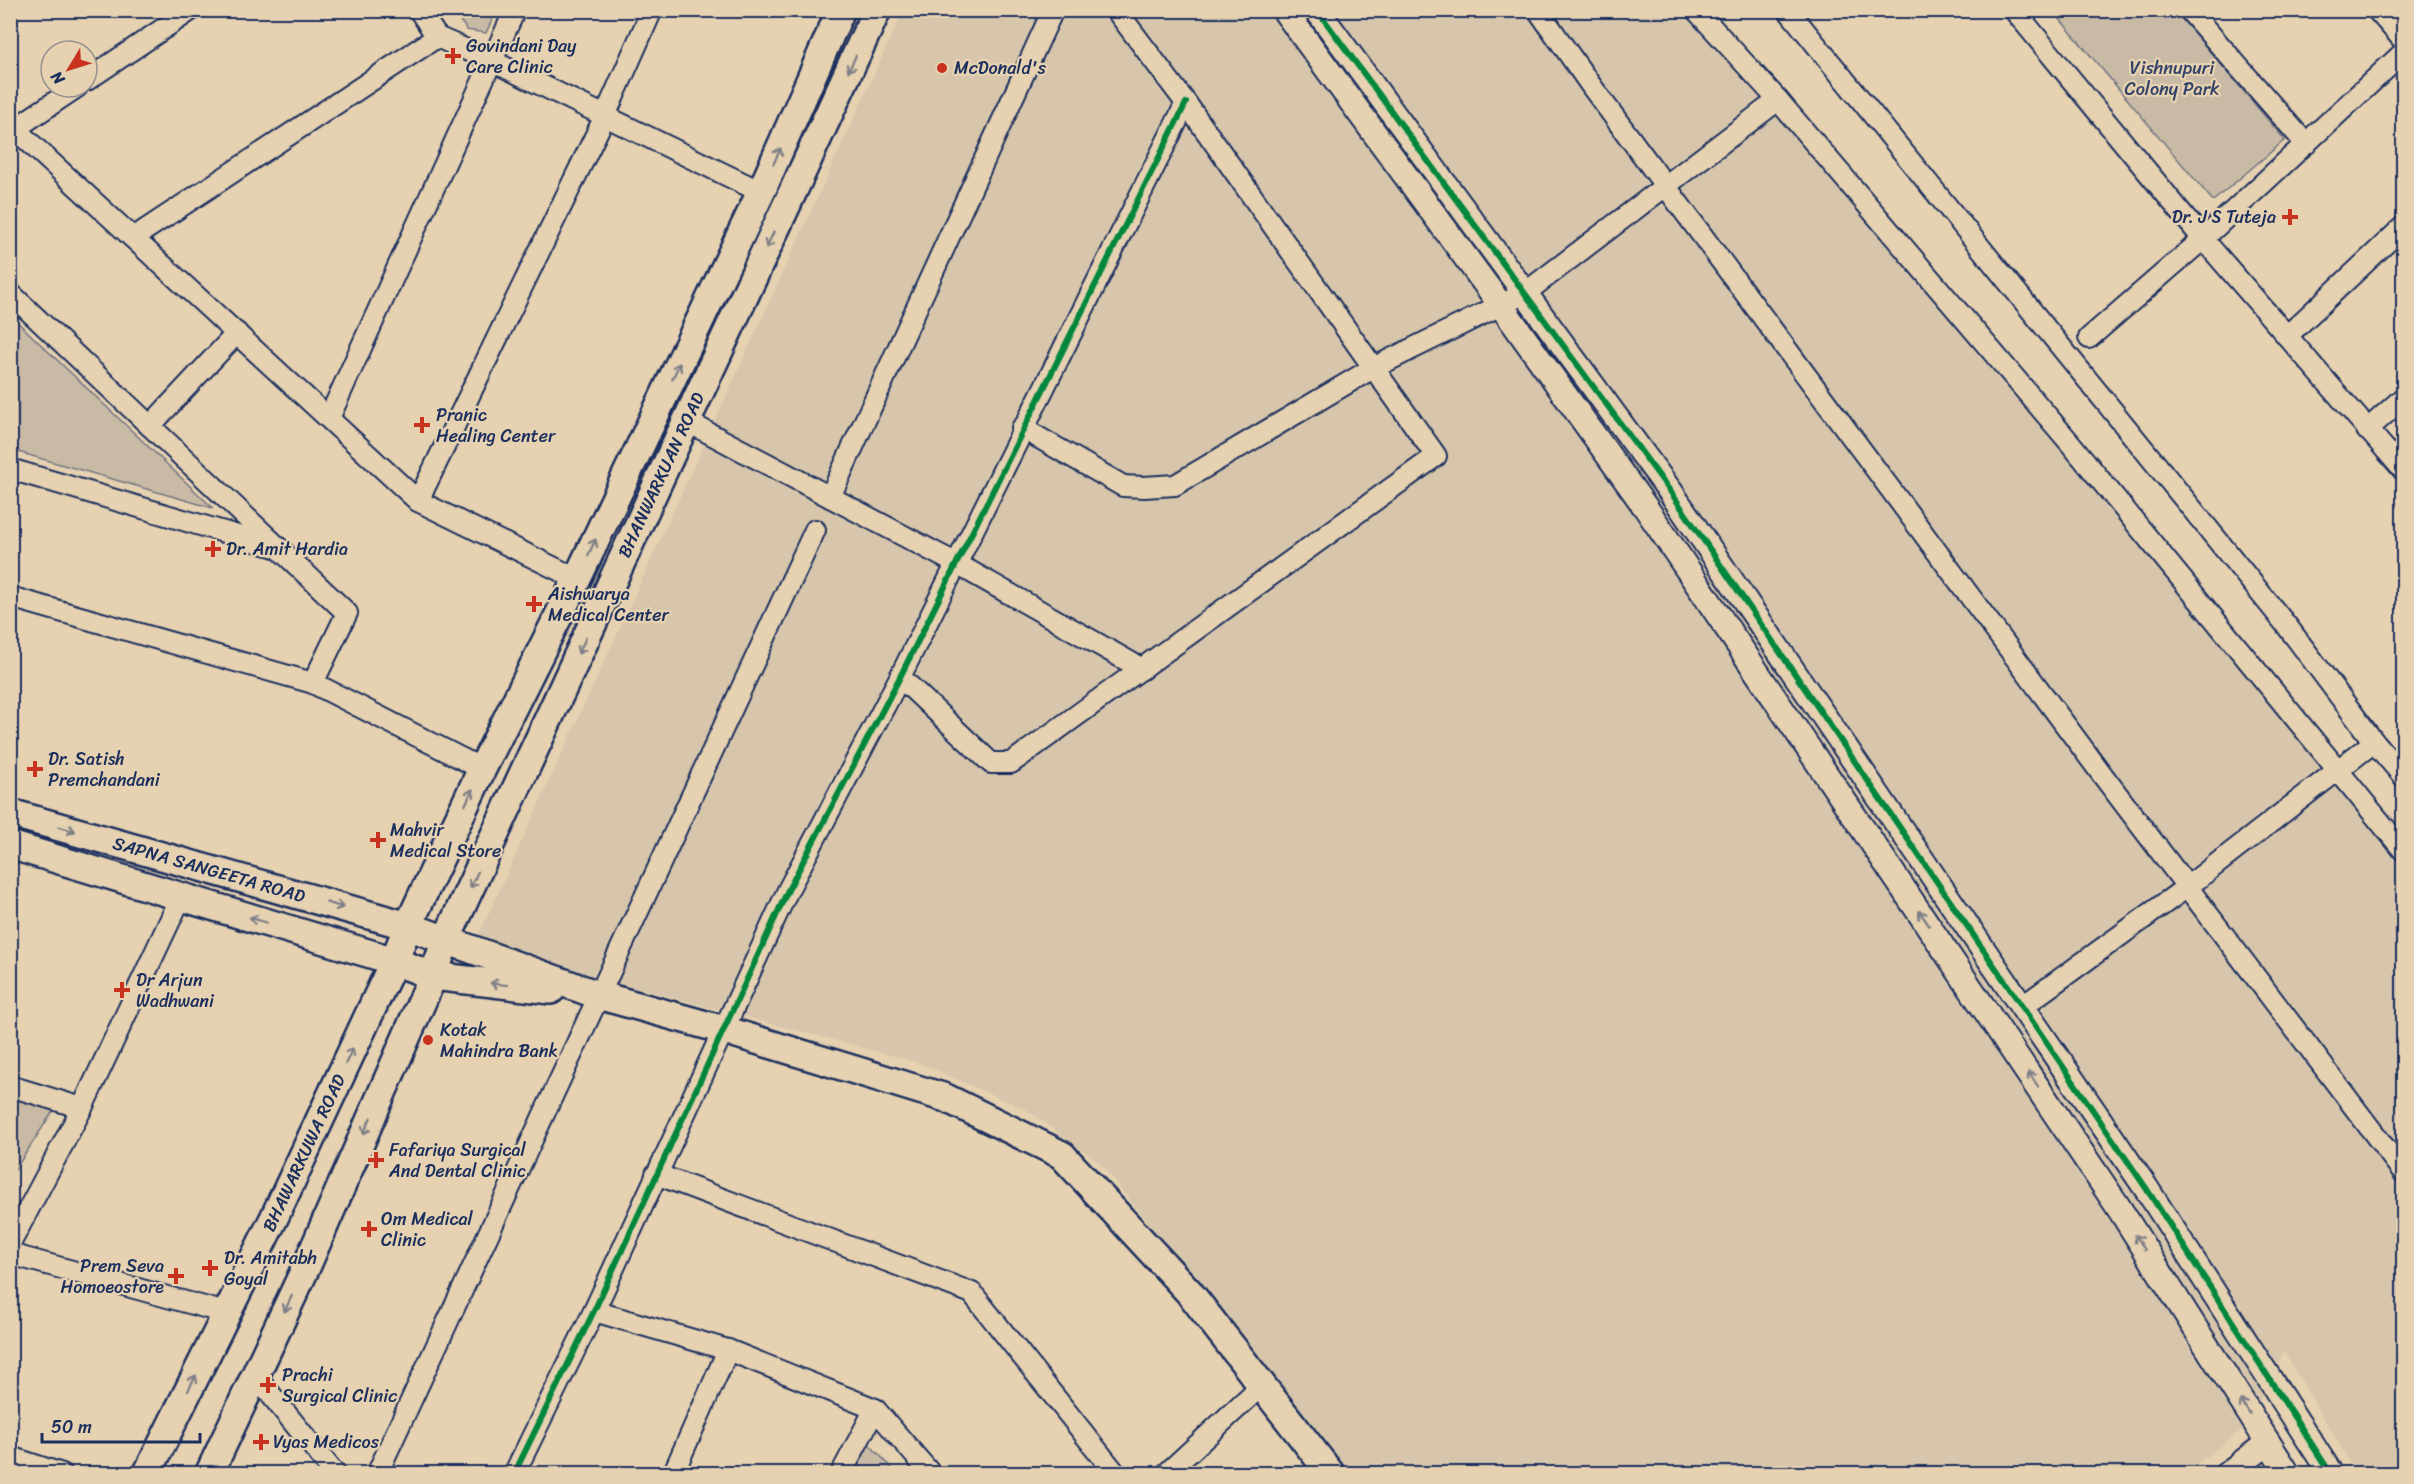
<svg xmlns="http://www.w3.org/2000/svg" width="2414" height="1484" viewBox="0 0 2414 1484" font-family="Sriracha,sans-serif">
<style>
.built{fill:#d7c6ab}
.green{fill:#c9baa5;stroke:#727482;stroke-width:1.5}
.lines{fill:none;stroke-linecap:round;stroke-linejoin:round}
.minor-casing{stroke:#1b2f5e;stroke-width:24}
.tertiary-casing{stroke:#1b2f5e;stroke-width:28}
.secondary-casing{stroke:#1b2f5e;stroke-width:32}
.minor{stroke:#e6d2b1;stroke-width:20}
.tertiary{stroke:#e6d2b1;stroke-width:24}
.secondary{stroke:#e6d2b1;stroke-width:27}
.cycleway-casing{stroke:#e6d2b1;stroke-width:10}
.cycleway{stroke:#00873e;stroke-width:6}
.oneway{stroke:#808088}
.poi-dot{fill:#c8321e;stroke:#e6d2b1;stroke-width:2}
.labels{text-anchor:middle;stroke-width:4.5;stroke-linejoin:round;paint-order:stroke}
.poi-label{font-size:18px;fill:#1b2f5e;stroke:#e6d2b1;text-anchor:start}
.park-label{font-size:18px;fill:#354469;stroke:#e6d2b1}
.street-label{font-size:18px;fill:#1b2f5e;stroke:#e6d2b1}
</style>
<rect width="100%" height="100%" fill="#e6d2b1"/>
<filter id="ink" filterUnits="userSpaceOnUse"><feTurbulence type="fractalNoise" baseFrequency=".0167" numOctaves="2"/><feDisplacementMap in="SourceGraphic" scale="12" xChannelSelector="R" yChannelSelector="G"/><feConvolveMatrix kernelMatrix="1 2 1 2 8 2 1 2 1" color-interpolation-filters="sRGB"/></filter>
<g filter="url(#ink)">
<polygon class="built" points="903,11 1716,11 1821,149 2312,747 2403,864 2403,1473 2356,1473 2284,1352 2246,1427 2185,1473 1350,1473 1100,1163 1027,1110 917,1062 474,945"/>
<g class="green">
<polygon points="453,11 496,11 486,33 467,30"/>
<polygon points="2068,11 2176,11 2285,140 2213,201 2059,18"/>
<polygon points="11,316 213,508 11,450"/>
<polygon points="11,1089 57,1105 11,1176"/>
<polygon points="867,1442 897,1473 852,1474"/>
</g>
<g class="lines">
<g class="minor-casing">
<g id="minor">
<polyline points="419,10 437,37 492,61 761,192"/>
<polyline points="1538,10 1592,87 2104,777 2404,1173"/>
<polyline points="1696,10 1778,100 2071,444 2404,851"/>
<polyline points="1788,10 2287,626 2374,742 2404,777"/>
<polyline points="2014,10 2203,239 2404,471"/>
<polyline points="2189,10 2306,144"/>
<polyline points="2377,10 2404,41"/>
<polyline points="87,80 191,10"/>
<polyline points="15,129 418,501 577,579"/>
<polyline points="10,132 77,87"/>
<polyline points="133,238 437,37"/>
<polyline points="10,293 347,613 313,683"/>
<polyline points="2287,336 2404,226"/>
<polyline points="2089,338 2203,239 2404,52"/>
<polyline points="329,418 515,10"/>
<polyline points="686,421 957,564 1142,669"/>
<polyline points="150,426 237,333"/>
<polyline points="1022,428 1123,486 1144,487 1175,485 1373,368 1525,293 1778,100"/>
<polyline points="2367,430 2404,397"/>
<polyline points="10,469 275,547"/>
<polyline points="830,497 1053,10"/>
<polyline points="418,501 605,116 652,10"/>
<polyline points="10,597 313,683 482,769"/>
<polyline points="900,677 991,763 1011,763 1436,456 1186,103 1116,10"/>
<polyline points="2023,1006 2187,887 2374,742"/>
<polyline points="10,1086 82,1108"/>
<polyline points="656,1174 972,1293 1116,1474"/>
<polyline points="10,1244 82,1108 181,897"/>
<polyline points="10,1254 226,1313"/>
<polyline points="594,1311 728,1350 875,1409 931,1474"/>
<polyline points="255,1375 335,1474"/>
<polyline points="10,1457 62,1474"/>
<polyline points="377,1474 815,530"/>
<polyline points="514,1474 594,1311 788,890 900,677 1186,103"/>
<polyline points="673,1474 728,1350"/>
<polyline points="841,1474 875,1409"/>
<polyline points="1166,1474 1262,1385"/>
</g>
</g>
<g class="tertiary-casing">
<g id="tertiary">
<polyline points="1284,10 1500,304 1646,508 2117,1205 2288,1474"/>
<polyline points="1317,10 1670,491 2146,1188 2331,1474"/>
<polyline points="2227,1474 2268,1443"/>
</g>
</g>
<g class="secondary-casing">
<g id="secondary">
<polyline points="877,10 446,940 598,995 724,1030 946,1098 1062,1155 1190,1293 1331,1474"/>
<path id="s1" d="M10,813l398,113 74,-157 95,-190 184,-387 80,-182"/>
<polyline points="10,845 394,961 274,1218 147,1474"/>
<polyline points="209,1474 307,1265 433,976 446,940 408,926 394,961 433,976 551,990"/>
</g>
</g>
<use href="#minor" class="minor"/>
<use href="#tertiary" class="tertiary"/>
<use href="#secondary" class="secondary"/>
<g class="cycleway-casing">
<g id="cycleway">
<polyline points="1317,10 1670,491 2146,1188 2331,1474"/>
<polyline points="514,1474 594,1311 788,890 900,677 1186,103"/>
</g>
</g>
<use href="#cycleway" class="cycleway"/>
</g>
<defs><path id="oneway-shaft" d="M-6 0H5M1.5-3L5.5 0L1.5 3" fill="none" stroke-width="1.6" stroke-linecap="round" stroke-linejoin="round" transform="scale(1.5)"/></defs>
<g class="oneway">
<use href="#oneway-shaft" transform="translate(852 64) rotate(115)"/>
<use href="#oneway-shaft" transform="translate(777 156) rotate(-66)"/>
<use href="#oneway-shaft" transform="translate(770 240) rotate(115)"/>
<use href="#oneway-shaft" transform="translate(676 371) rotate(-65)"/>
<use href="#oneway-shaft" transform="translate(592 547) rotate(-65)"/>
<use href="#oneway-shaft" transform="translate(582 646) rotate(115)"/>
<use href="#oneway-shaft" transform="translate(469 797) rotate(-65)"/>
<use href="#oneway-shaft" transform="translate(67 829) rotate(16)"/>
<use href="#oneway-shaft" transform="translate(474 880) rotate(115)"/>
<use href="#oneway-shaft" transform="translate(335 905) rotate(16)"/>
<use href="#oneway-shaft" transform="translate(1924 918) rotate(-124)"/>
<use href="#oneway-shaft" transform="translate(258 920) rotate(-163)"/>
<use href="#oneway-shaft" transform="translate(499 984) rotate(-173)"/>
<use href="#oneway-shaft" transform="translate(349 1056) rotate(-65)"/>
<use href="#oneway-shaft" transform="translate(2033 1079) rotate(-124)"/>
<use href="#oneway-shaft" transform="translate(367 1126) rotate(114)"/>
<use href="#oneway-shaft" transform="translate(2140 1242) rotate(-122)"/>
<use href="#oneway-shaft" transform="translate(288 1304) rotate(115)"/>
<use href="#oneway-shaft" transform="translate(192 1383) rotate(-64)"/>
<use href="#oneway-shaft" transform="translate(2245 1407) rotate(-123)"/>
</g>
</g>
<g class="poi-dot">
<path d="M450 47h6v6h6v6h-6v6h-6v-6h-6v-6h6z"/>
<circle cx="942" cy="68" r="6"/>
<path d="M2287 208h6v6h6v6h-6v6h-6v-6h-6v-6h6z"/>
<path d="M419 416h6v6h6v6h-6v6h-6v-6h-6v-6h6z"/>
<path d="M210 540h6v6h6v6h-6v6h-6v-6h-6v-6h6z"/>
<path d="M531 595h6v6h6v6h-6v6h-6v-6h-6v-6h6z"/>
<path d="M32 760h6v6h6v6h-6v6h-6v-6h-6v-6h6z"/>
<path d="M375 831h6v6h6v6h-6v6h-6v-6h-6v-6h6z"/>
<path d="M119 981h6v6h6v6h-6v6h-6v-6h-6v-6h6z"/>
<circle cx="428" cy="1040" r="6"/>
<path d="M373 1151h6v6h6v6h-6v6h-6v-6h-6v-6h6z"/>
<path d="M366 1220h6v6h6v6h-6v6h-6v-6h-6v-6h6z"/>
<path d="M207 1259h6v6h6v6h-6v6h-6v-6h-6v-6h6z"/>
<path d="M173 1267h6v6h6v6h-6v6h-6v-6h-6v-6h6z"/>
<path d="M265 1376h6v6h6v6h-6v6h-6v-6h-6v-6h6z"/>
<path d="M258 1433h6v6h6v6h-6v6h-6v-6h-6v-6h6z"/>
</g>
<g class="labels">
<g class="poi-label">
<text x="466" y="52">Govindani Day<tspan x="466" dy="21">Care Clinic</tspan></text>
<text x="954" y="74">McDonald's</text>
<text x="2276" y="223" text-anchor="end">Dr. J S Tuteja</text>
<text x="436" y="421">Pranic<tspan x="436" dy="21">Healing Center</tspan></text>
<text x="226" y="555">Dr. Amit Hardia</text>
<text x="548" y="600">Aishwarya<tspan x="548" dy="21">Medical Center</tspan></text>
<text x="48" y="765">Dr. Satish<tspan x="48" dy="21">Premchandani</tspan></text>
<text x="390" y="836">Mahvir<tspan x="390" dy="21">Medical Store</tspan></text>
<text x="136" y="986">Dr Arjun<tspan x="136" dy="21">Wadhwani</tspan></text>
<text x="440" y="1036">Kotak<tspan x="440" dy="21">Mahindra Bank</tspan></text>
<text x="389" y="1156">Fafariya Surgical<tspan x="389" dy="21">And Dental Clinic</tspan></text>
<text x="381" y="1225">Om Medical<tspan x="381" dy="21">Clinic</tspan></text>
<text x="224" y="1264">Dr. Amitabh<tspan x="224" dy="21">Goyal</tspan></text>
<text x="164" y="1272" text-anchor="end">Prem Seva<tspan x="164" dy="21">Homoeostore</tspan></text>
<text x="282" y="1381">Prachi<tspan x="282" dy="21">Surgical Clinic</tspan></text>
<text x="273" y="1448">Vyas Medicos</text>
</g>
<g class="park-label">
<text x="2172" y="74">Vishnupuri<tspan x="2172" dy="21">Colony Park</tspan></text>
</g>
<g class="street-label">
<text transform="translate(661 475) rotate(-65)" y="6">BHANWARKUAN ROAD</text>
<text dy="6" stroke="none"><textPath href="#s1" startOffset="207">SAPNA SANGEETA ROAD</textPath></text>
<text transform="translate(304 1153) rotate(-65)" y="6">BHAWARKUWA ROAD</text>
</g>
</g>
<rect width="2414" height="1484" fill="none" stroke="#e6d2b1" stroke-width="36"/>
<rect x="18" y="18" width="2378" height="1448" fill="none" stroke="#1b2f5e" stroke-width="2" filter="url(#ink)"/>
<g transform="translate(69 69) rotate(232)"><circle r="28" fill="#e6d2b1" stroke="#959190" stroke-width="1.5"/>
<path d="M0-4.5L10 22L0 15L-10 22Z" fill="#c8321e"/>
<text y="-9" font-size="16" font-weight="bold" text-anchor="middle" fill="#1b2f5e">N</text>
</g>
<path d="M42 1433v9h158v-9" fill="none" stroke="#1b2f5e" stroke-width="3"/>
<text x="51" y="1433" font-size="18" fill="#1b2f5e" stroke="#e6d2b1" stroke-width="4.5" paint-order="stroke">50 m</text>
</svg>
